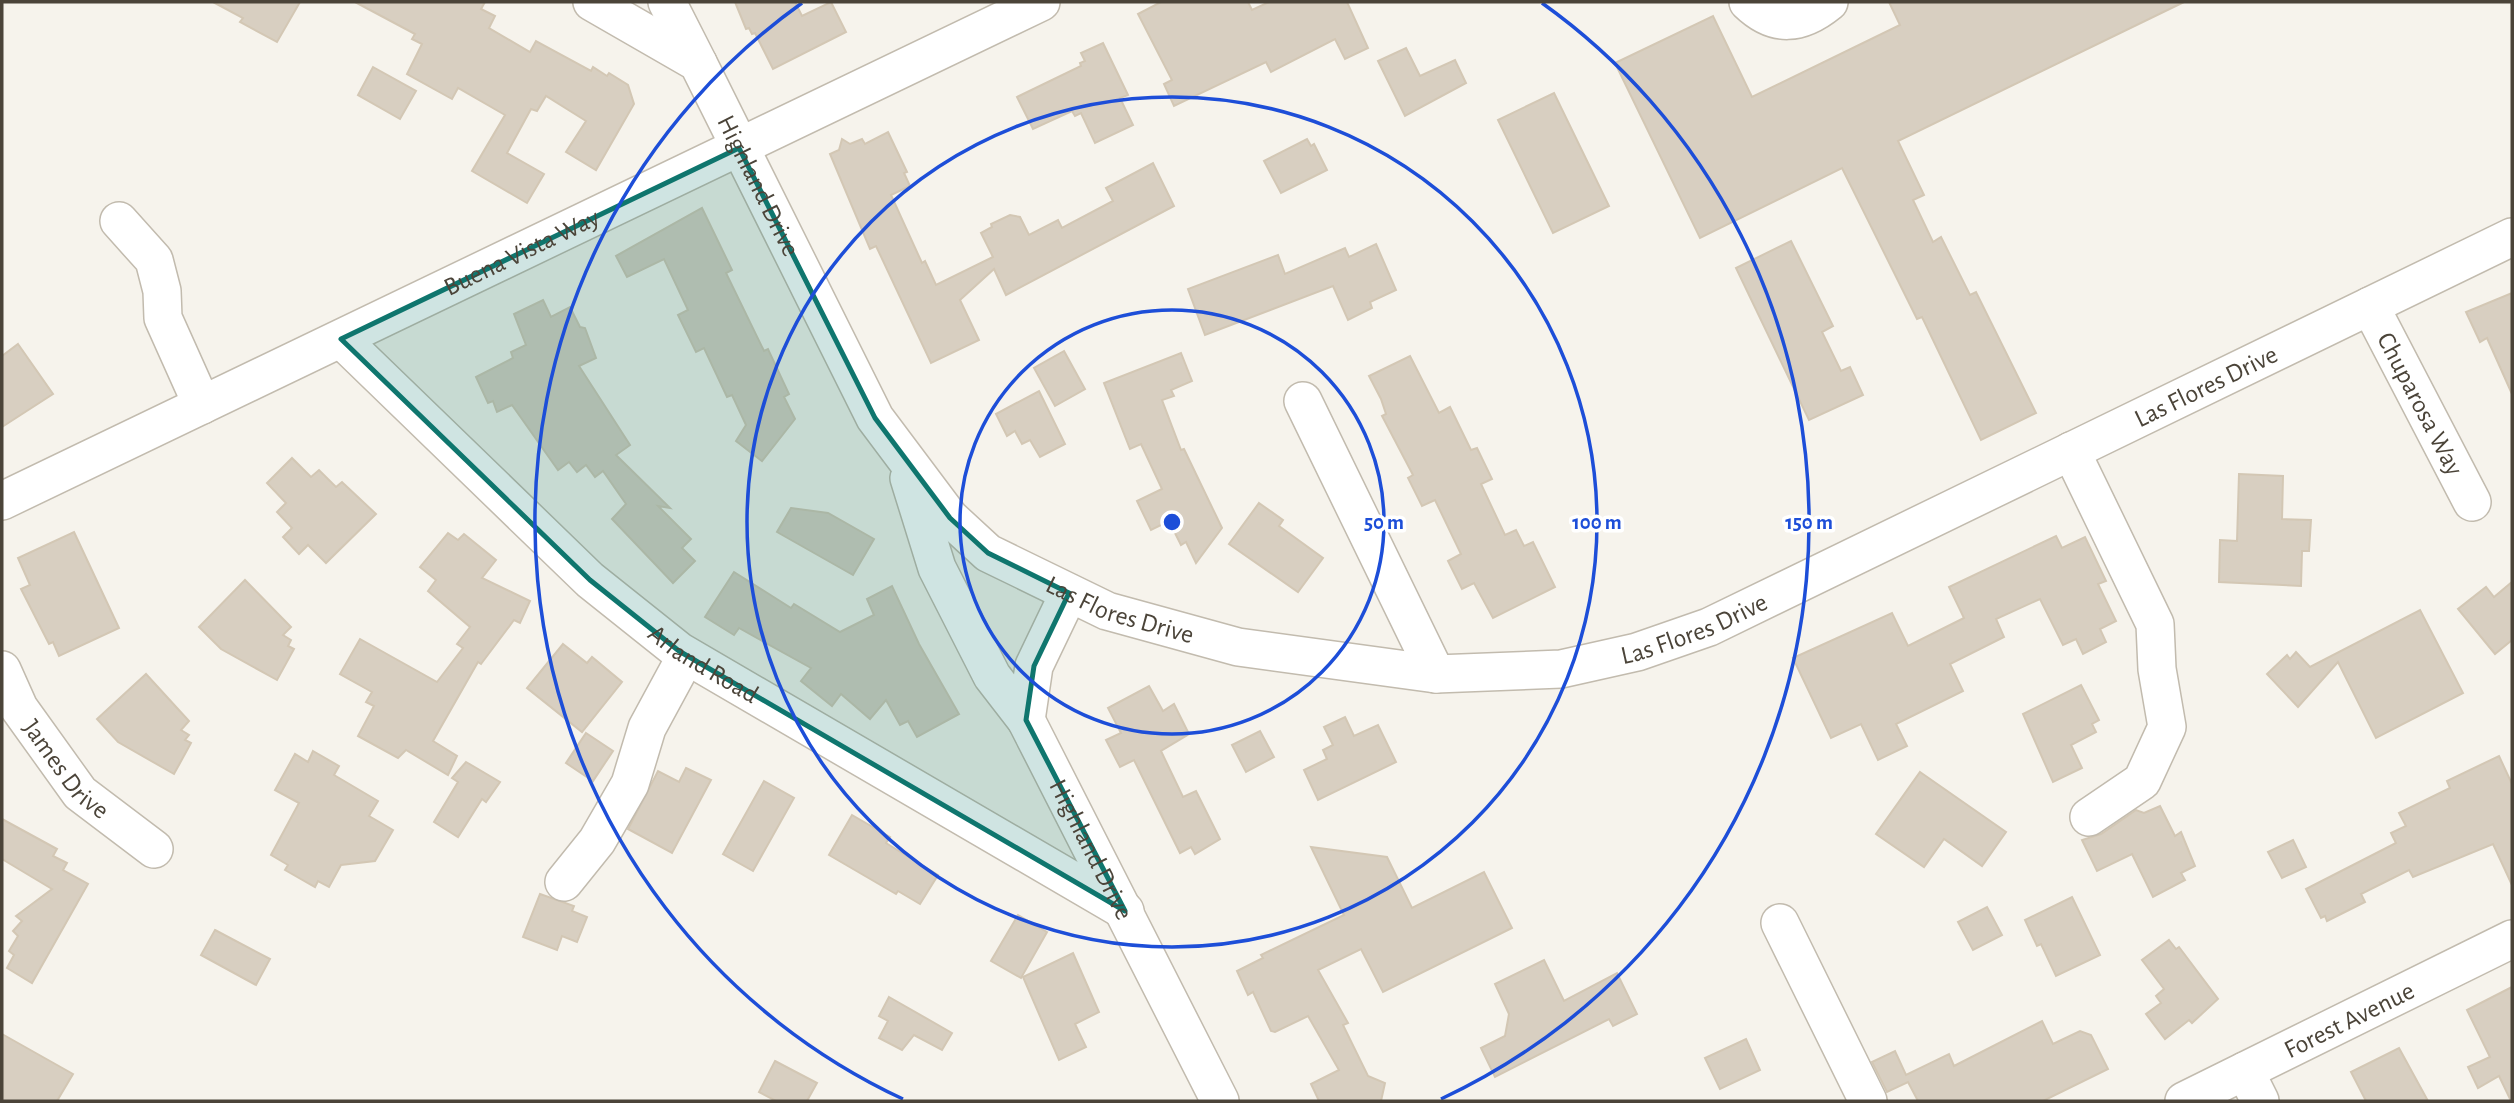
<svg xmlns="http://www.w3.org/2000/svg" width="2514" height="1103" viewBox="0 0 2514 1103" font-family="'Alegreya Sans',sans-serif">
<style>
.building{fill:#d8cfc1;stroke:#d3c7b4;stroke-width:2}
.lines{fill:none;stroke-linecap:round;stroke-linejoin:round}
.minor-casing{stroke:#c2bbae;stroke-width:40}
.minor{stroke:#fff;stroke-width:37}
.marked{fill:#0f766e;fill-opacity:0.2;stroke:#0f766e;stroke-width:5;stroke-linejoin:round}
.ring{fill:none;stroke:#1d4ed8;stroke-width:3.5}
.labels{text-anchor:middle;stroke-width:7;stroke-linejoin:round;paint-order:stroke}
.street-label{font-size:26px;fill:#4b4439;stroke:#fff}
.centre{fill:#1d4ed8;stroke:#fff;stroke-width:3.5}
.ring-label{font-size:21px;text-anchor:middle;font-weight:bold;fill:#1d4ed8;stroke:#fff;stroke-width:7;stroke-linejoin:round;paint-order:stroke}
</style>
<rect width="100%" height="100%" fill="#f6f3ec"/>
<g class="building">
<polygon points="213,2 300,2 277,42 240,22 243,18"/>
<polygon points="355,2 485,2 481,9 495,16 489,28 530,52 536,41 591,71 593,67 607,76 609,73 628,85 634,104 596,170 566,152 586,121 546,96 537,111 531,109 507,153 544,174 527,203 472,171 505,115 458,88 452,99 407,74 422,44 412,39 415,34"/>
<polygon points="735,2 795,2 802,16 831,2 846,32 773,69 755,33 752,34 749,28 746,29"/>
<polygon points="1161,2 1248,2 1252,10 1269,2 1347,2 1368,48 1345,59 1335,39 1271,72 1266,62 1174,106 1164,84 1172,80 1138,14"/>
<polygon points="1889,2 2184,2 1898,141 1924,195 1913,200 1933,242 1941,237 1970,295 1976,292 2036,413 1981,440 1922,317 1917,319 1842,168 1700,238 1615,63 1713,16 1752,97 1900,25"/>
<polygon points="1103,43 1128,95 1120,98 1133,125 1095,143 1081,113 1075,116 1072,111 1033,129 1017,97 1081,66 1080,63 1085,61 1081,53"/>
<polygon points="1406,48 1420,76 1455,60 1466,83 1405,116 1378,61"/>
<polygon points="373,67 416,91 400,119 358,95"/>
<polygon points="1554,93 1609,206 1553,233 1498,120"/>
<polygon points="888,132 907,172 904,173 910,186 891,195 922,263 925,261 936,285 993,257 981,233 992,227 991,224 1010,215 1020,217 1029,235 1058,220 1062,228 1113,201 1106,188 1153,163 1174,206 1006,295 994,269 960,300 979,340 931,363 876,246 870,249 830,154 839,150 842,139 850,144 862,139 865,144"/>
<polygon points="1307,139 1311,146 1314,144 1327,170 1281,193 1264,161"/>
<polygon points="702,208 732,270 726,273 764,351 768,349 789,394 784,397 795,419 762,461 736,441 746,425 732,395 727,397 704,348 696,352 678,315 688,310 664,259 627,277 616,256"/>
<polygon points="1791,241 1833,326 1822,332 1841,371 1850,367 1863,395 1809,420 1736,268"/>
<polygon points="1376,244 1396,290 1370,302 1372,308 1348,320 1333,286 1205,335 1188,289 1278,255 1285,274 1345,248 1349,257"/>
<polygon points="2512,293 2512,394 2487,338 2480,342 2466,312"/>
<polygon points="543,300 551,317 570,307 580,327 585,328 596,358 579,366 630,445 616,455 670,508 658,506 691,539 682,548 695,561 673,583 612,519 626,504 603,471 595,477 586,465 577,472 569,462 558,470 512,405 497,412 493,401 488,403 476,377 513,358 511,352 526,345 514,314"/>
<polygon points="18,344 53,394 2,427 2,356"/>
<polygon points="1064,351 1085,389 1055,406 1034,368"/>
<polygon points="1181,353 1192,381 1171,390 1174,396 1162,400 1181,450 1184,449 1222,528 1196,563 1186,542 1181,545 1169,521 1151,530 1137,501 1162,489 1141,444 1130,449 1104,383"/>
<polygon points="1410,356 1439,413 1450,407 1471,450 1477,448 1492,479 1481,484 1505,535 1516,530 1524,546 1533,542 1555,587 1493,618 1474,583 1462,589 1448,561 1461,554 1435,500 1422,506 1408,478 1413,475 1382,416 1386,414 1381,399 1369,376"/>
<polygon points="1039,391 1065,444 1040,457 1030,440 1022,444 1015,431 1007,436 996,414"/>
<polygon points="292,458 311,477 319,470 336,487 342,482 376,514 326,563 308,545 299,554 283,537 292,528 277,512 286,503 267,483"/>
<polygon points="2239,474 2283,476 2282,519 2311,520 2309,551 2302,551 2301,586 2219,582 2220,540 2237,541"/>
<polygon points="1259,503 1283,520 1279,526 1323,558 1298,592 1229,544"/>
<polygon points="791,508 828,513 874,539 853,575 777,532"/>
<polygon points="74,532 119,628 59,656 53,642 49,644 21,589 30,585 18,558"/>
<polygon points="448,533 458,540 464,534 496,560 482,578 530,601 520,623 514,620 481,664 478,662 433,741 457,756 448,775 406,750 398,758 358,736 374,706 366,702 372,692 340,674 360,639 437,682 463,648 457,644 470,627 428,591 436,580 420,567"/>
<polygon points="2056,536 2062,548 2085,537 2106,581 2098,584 2116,621 2100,629 2106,642 2083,654 2076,639 2063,645 2040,599 1996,619 2004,637 1950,664 1963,691 1896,724 1907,746 1878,760 1861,724 1831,738 1793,658 1892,613 1908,646 1964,618 1949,587"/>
<polygon points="734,572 791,608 794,604 840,632 874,615 867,599 892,586 919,644 959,714 917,737 908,721 900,725 886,700 870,719 841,694 832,706 801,681 811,668 739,628 734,635 705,617"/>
<polygon points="245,580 291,627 283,635 291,640 288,646 294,649 277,680 221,649 199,627"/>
<polygon points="2512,582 2512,640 2495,654 2458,609 2486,587 2494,597"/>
<polygon points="2420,610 2463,693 2376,738 2338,662 2298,707 2267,674 2287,655 2290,659 2296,652 2310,667"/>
<polygon points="563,644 587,663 592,657 622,682 582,732 527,688"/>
<polygon points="146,674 189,721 181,730 189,735 185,740 191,743 174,774 118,742 97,719"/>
<polygon points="2081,685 2099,720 2092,724 2096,732 2071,745 2082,768 2053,782 2023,714"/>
<polygon points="1149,686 1163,711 1174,704 1189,734 1161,751 1183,797 1196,791 1220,839 1195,854 1191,847 1180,853 1134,760 1120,767 1106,740 1121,733 1108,708"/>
<polygon points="1345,717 1354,736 1378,725 1396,762 1318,800 1304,770 1327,759 1323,750 1333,745 1324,727"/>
<polygon points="1260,731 1274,757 1246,772 1232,745"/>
<polygon points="586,733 613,751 593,781 566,763"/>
<polygon points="313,751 339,766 334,775 378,801 369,816 393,830 375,861 341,865 329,887 318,881 315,887 285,870 288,865 271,855 299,803 275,790 295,754 308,762"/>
<polygon points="2499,756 2512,784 2512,885 2493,844 2413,877 2409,870 2361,894 2365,902 2327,921 2325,916 2321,918 2306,889 2396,843 2391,833 2406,826 2399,813 2450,788 2447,781"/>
<polygon points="466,762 500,782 486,802 482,799 458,837 434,822 458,782 452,778"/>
<polygon points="686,768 711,780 672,853 628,829 658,771 679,782"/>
<polygon points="1920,772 2006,832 1982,866 1944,839 1924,867 1876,834"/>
<polygon points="764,781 794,798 753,871 723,854"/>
<polygon points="2160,806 2175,836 2181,832 2195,866 2181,873 2185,880 2153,897 2132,854 2097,871 2082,840 2101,834 2136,810 2144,813"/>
<polygon points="852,815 890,837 886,843 938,875 920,904 898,891 896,894 829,855"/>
<polygon points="2,819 57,849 53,856 67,863 63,870 88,884 32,983 7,968 14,955 9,951 18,936 13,931 22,921 16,916 52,889 2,859"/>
<polygon points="2293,840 2306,867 2282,878 2268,852"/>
<polygon points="1311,847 1387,857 1412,908 1484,872 1512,928 1383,992 1361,949 1318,970 1348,1023 1343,1025 1368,1076 1385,1083 1381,1101 1319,1101 1311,1084 1339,1070 1308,1016 1275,1032 1271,1031 1253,992 1248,995 1237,971 1263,958 1261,955 1344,915"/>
<polygon points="540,894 574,906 572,911 587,917 577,942 562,936 557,950 523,937"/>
<polygon points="2072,897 2100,955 2056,976 2041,944 2037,946 2025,920"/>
<polygon points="1987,907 2002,935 1973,950 1958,922"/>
<polygon points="1018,915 1047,932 1021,978 991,961"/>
<polygon points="215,930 270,959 256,985 201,955"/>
<polygon points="2169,940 2176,949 2179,947 2218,999 2192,1023 2189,1020 2165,1039 2146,1014 2161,1003 2156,996 2164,989 2142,960"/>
<polygon points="1073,953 1099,1012 1075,1024 1086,1047 1059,1060 1023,977"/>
<polygon points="1544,960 1564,1001 1617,973 1637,1014 1613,1026 1609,1019 1495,1077 1481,1048 1505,1036 1509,1014 1495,984"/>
<polygon points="2512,987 2512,1101 2511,1101 2499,1076 2478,1088 2468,1067 2490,1057 2467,1010"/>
<polygon points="889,997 952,1033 942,1050 914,1035 902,1050 879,1038 888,1021 879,1016"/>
<polygon points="2042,1021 2053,1044 2080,1031 2091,1035 2108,1069 2043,1101 1918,1101 1908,1082 1887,1092 1872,1062 1895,1051 1906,1075 1949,1054 1954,1066"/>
<polygon points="2,1034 73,1074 57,1101 2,1101"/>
<polygon points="1746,1039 1760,1070 1720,1089 1705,1058"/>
<polygon points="2399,1048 2428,1101 2366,1101 2351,1072"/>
<polygon points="775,1061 817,1083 807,1101 776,1101 759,1092"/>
</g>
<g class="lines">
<g class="minor-casing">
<g id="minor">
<path id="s1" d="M592,2l106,61 177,355 75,100 38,35 119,58 131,36 198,27 125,-5 76,-17 72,-25 803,-390"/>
<polyline points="667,2 698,63"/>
<path d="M1748,2c27,26 53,23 81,0"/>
<polyline points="119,221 154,260 162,291 163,318 202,405"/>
<path id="s2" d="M2370,306l102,196"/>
<path id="s3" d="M341,339l249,241 89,71 446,260"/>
<polyline points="1303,401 1436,674"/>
<polyline points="2071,451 2155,624 2157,669 2167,727 2142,781 2089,817"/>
<path id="s4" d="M909,478l28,90 55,108 34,44 194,381"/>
<path id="s5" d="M2,501l1039,-499"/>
<path id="s6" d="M2,670l17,38 61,85 74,56"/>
<polyline points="1026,720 1034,666 1069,593"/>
<polyline points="564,882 597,841 630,784 647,728 686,656"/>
<polyline points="1780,923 1868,1101"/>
<polyline points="2245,1071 2260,1101"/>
<path id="s7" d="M2184,1101l328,-162"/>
</g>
</g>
<use href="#minor" class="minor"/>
</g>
<path class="marked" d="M739,148l136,270 75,100 38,35 81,40 -35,73 -8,54 99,191 -446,-260 -89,-71 -249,-241z"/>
<g class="ring">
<circle cx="1172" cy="522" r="212"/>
<circle cx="1172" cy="522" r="425"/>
<path d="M903 1099A637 637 0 0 1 802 3M1542 3A637 637 0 0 1 1441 1099"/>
</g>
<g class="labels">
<g class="street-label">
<text dy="9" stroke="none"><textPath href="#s1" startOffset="259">Highland Drive</textPath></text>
<text dy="9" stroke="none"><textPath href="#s5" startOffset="576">Buena Vista Way</textPath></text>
<text dy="9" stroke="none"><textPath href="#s1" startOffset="1995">Las Flores Drive</textPath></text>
<text dy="9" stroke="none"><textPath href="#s2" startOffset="110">Chuparosa Way</textPath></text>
<text dy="9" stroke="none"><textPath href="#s1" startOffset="840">Las Flores Drive</textPath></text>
<text dy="9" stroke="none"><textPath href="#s1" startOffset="1428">Las Flores Drive</textPath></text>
<text dy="9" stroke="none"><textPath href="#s3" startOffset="488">Arland Road</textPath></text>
<text dy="9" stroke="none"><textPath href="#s6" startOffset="119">James Drive</textPath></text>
<text dy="9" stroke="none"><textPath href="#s4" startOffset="416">Highland Drive</textPath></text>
<text dy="9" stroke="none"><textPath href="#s7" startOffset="184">Forest Avenue</textPath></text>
</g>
</g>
<circle cx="1172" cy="522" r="10" class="centre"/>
<g class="ring-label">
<text x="1384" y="529">50 m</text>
<text x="1597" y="529">100 m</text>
<text x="1809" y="529">150 m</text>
</g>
<rect width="2514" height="1103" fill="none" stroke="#4b4439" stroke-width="7"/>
</svg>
